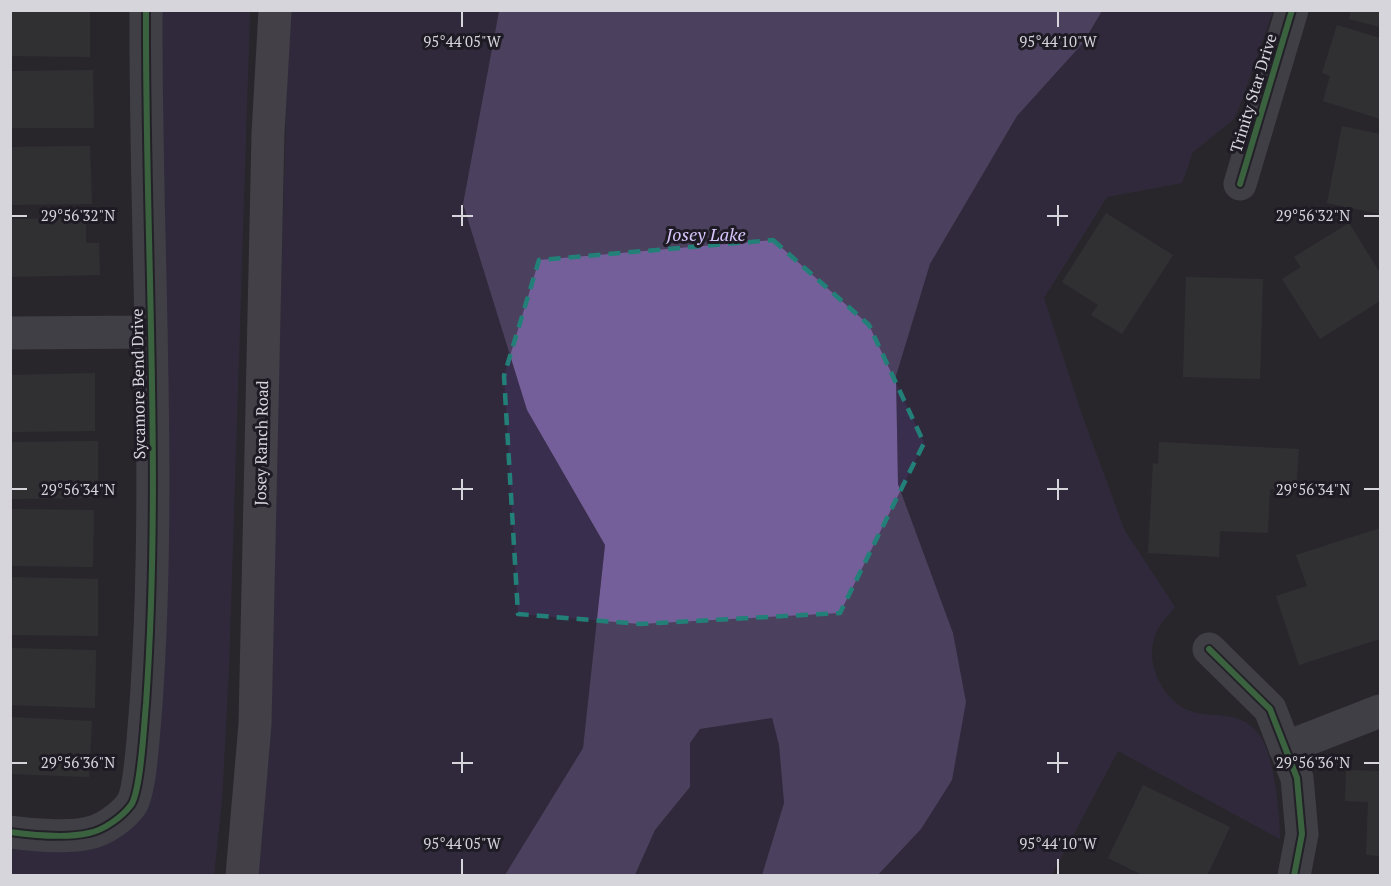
<svg xmlns="http://www.w3.org/2000/svg" width="1391" height="886" viewBox="0 0 1391 886" font-family="'PT Serif',serif">
<style>
.green{fill:#3a2e4f}
.water{fill:#755f9a}
.building{fill:#3b3c3d}
.lines{fill:none;stroke-linecap:round;stroke-linejoin:round}
.street{stroke:#605d67;stroke-width:33}
.secondary{stroke:#646069;stroke-width:33}
.cycleway-casing{stroke:#1e1b24;stroke-width:10}
.cycleway{stroke:#51ab58;stroke-width:6}
.marked{fill:none;stroke:#238079;stroke-width:4.5;stroke-dasharray:12 8;stroke-linejoin:round}
.ticks{fill:none;stroke:#d7d5dc;stroke-width:2}
.labels{text-anchor:middle;stroke-width:6;stroke-linejoin:round;paint-order:stroke}
.street-label{font-size:16px;fill:#d7d5dc;stroke:#1e1b24}
.water-label{font-size:18px;font-style:italic;fill:#d7c5fc;stroke:#1e1b24}
.ticks-label{font-size:15px;text-anchor:middle;fill:#d7d5dc;stroke:#1e1b24;stroke-width:6;stroke-linejoin:round;paint-order:stroke}
</style>
<rect width="100%" height="100%" fill="#28262c"/>
<g class="green">
<polygon points="161,11 250,11 229,668 222,800 214,875 11,876 11,841 125,828"/>
<polygon points="289,11 499,11 463,204 527,410 605,545 583,748 505,875 254,876 270,681"/>
<path d="M1102,11h171l-31,89 -8,19 -41,33 -11,31 -75,14 -63,101 38,117 43,116 50,76c-6,8 -16,17 -19,26 -2,6 -5,16 -4,23 1,22 18,50 41,56 26,7 47,-3 67,24 14,19 20,79 20,103l-162,-88 -66,124 -174,1 43,-47 32,-196 -55,-149 -2,-108 34,-112 87,-148 66,-73z"/>
<polygon points="772,718 779,745 784,803 762,875 635,876 655,830 690,787 690,742 700,729"/>
</g>
<polygon class="water" points="499,11 1102,11 1083,43 1017,116 930,264 896,376 898,484 953,633 966,702 952,780 921,829 878,875 762,875 784,803 779,745 772,718 700,729 690,743 690,787 655,830 635,875 505,875 583,748 605,545 527,410 463,204"/>
<g class="building">
<polygon points="10,10 90,10 90,57 10,56"/>
<polygon points="1351,10 1380,10 1380,27 1349,19"/>
<polygon points="1337,25 1380,38 1380,119 1323,101 1330,76 1322,73"/>
<polygon points="93,70 94,128 10,128 10,71"/>
<polygon points="1342,126 1380,134 1380,214 1327,203"/>
<polygon points="90,146 92,204 10,205 10,147"/>
<polygon points="1106,213 1173,255 1122,334 1091,315 1098,305 1062,282"/>
<polygon points="86,218 86,243 99,243 100,275 10,277 10,219"/>
<polygon points="1349,223 1380,273 1380,301 1320,339 1282,279 1301,267 1294,257"/>
<polygon points="1186,277 1263,279 1260,379 1183,377"/>
<polygon points="95,373 95,431 10,432 10,375"/>
<polygon points="98,441 98,498 12,499 10,442"/>
<polygon points="1159,442 1299,449 1296,491 1270,489 1268,533 1220,531 1219,557 1148,553 1153,463 1158,464"/>
<polygon points="12,509 94,510 93,567 10,566"/>
<polygon points="1380,528 1380,639 1299,665 1276,596 1307,586 1296,555"/>
<polygon points="10,577 98,579 98,636 10,635"/>
<polygon points="10,648 96,650 95,708 10,705"/>
<polygon points="10,717 92,721 89,777 10,774"/>
<polygon points="1346,770 1380,771 1380,856 1366,855 1368,802 1345,801"/>
<polygon points="1143,785 1230,827 1207,876 1144,876 1108,858"/>
</g>
<g class="lines">
<g class="street">
<polyline points="1240,184 1292,10"/>
<polyline points="10,333 151,332"/>
<polyline points="1209,649 1270,709 1297,778 1302,834 1294,876"/>
<polyline points="1285,748 1380,711"/>
<path d="M10,832c22,3 58,6 79,1 15,-3 33,-16 42,-28 10,-14 13,-82 15,-101 16,-231 -1,-462 0,-694"/>
</g>
<polyline class="secondary" points="242,876 255,724 268,134 275,10"/>
<g class="cycleway-casing">
<g id="cycleway">
<polyline points="1240,184 1292,10"/>
<polyline points="1209,649 1270,709 1297,778 1302,834 1294,876"/>
<path d="M10,832c22,3 58,6 79,1 15,-3 33,-16 42,-28 10,-14 13,-82 15,-101 16,-231 -1,-462 0,-694"/>
</g>
</g>
<use href="#cycleway" class="cycleway"/>
</g>
<path d="M0 0H1391V886H0ZM773,240l96,85 55,118 -84,170 -200,11 -122,-10 -14,-238 35,-116z" fill="#28262c" fill-opacity=".55" fill-rule="evenodd"/>
<path class="marked" d="M773,240l96,85 55,118 -84,170 -200,11 -122,-10 -14,-238 35,-116z"/>
<path class="ticks" d="M462,12v15M1058,12v15M462,205v21M1058,205v21M12,216h15M452,216h21M1047,216h21M1364,216h15M462,479v21M1058,479v21M12,489h15M452,489h21M1047,489h21M1364,489h15M462,752v21M1058,752v21M12,763h15M452,763h21M1047,763h21M1364,763h15M462,859v15M1058,859v15"/>
<g class="labels">
<g class="street-label">
<text transform="translate(1253 93) rotate(-73)" y="6">Trinity Star Drive</text>
<text transform="translate(138 384) rotate(-91)" y="6">Sycamore Bend Drive</text>
<text transform="translate(261 443) rotate(-89)" y="6">Josey Ranch Road</text>
</g>
<g class="water-label">
<text x="706" y="241">Josey Lake</text>
</g>
</g>
<g class="ticks-label">
<text x="462" y="47">95°44'05"W</text>
<text x="1058" y="47">95°44'10"W</text>
<text x="1313" y="221">29°56'32"N</text>
<text x="78" y="221">29°56'32"N</text>
<text x="1313" y="495">29°56'34"N</text>
<text x="78" y="495">29°56'34"N</text>
<text x="1313" y="768">29°56'36"N</text>
<text x="78" y="768">29°56'36"N</text>
<text x="462" y="849">95°44'05"W</text>
<text x="1058" y="849">95°44'10"W</text>
</g>
<rect width="1391" height="886" fill="none" stroke="#d7d5dc" stroke-width="24"/>
</svg>
